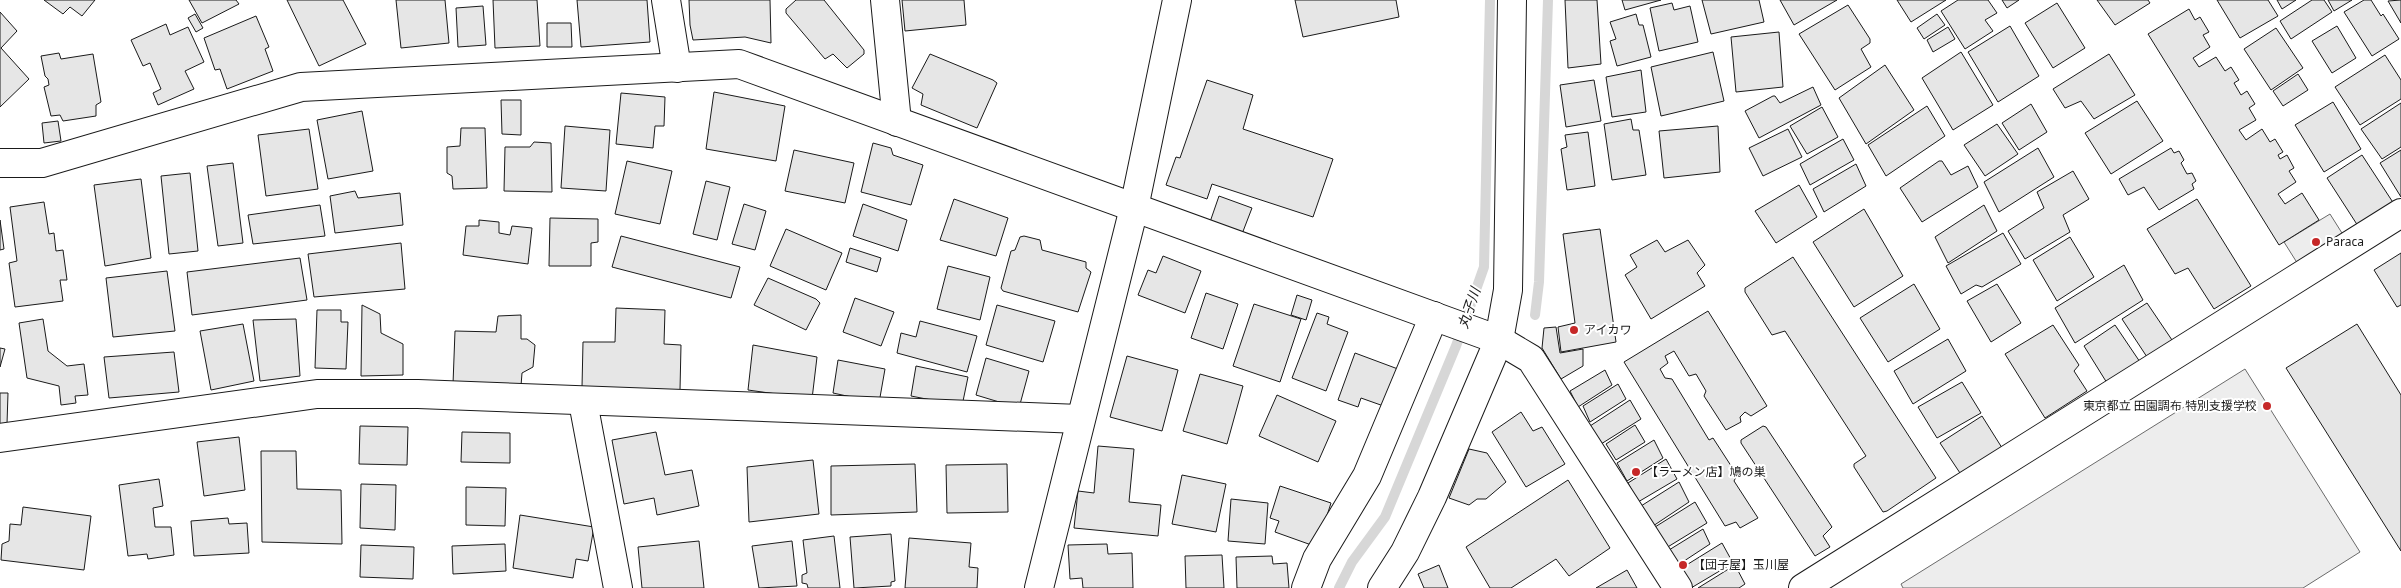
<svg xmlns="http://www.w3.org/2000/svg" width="2401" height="588" viewBox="0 0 2401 588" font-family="'Noto Sans','Noto Sans JP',sans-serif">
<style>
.built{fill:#ededed;stroke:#6a6a6a}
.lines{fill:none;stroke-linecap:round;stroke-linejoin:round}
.stream{stroke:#d7d7d7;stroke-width:10}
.building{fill:#e6e6e6;stroke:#1a1a1a}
.minor-casing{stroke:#1a1a1a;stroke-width:30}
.minor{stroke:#fff;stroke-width:28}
.poi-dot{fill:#c62828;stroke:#fff;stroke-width:2}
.labels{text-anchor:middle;stroke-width:4;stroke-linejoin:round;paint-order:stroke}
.poi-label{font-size:12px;fill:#1a1a1a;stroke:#fff;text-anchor:start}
.water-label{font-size:14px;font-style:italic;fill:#1a1a1a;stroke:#fff}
</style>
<rect width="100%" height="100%" fill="#fff"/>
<g class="built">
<polygon points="2330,214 2347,241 2301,269 2284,242"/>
<polygon points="2245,369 2360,552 2303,588 1903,588 1901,584"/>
</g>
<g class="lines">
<g class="stream">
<polyline points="1535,315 1539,282 1548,0"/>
<polyline points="1339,588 1352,562 1385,517 1456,346 1484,267 1490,0"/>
</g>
</g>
<g class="building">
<polygon points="44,0 95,0 82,16 70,7 63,14"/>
<polygon points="189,0 236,0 239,4 202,23"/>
<polygon points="287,0 343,0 366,44 319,66"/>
<polygon points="396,0 445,0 449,43 401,48"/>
<polygon points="493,0 537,0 540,46 495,48"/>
<polygon points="577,0 647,0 650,42 581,47"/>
<polygon points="689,0 770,0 771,43 745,37 693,40 690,25"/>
<polygon points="796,0 824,0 864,50 864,54 847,68 833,54 825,59 786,13 786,9"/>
<polygon points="902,0 964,0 966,25 905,31"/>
<polygon points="1295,0 1396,0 1399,17 1303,37"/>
<polygon points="1565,0 1597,0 1601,64 1568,68"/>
<polygon points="1622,0 1661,0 1625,10"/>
<polygon points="1702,0 1759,0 1764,22 1711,34"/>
<polygon points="1780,0 1837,0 1794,25"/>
<polygon points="1897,0 1946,0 1911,22"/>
<polygon points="1958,0 1988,0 1997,13 1985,20 1993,31 1965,49 1941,11"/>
<polygon points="2002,0 2019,0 2007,8"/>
<polygon points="2097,0 2148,0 2150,3 2115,25"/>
<polygon points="2217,0 2268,0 2278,16 2240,38"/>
<polygon points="2277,0 2296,0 2282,9"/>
<polygon points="2312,0 2324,0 2332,12 2291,39 2280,21"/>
<polygon points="2328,0 2352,0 2334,11"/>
<polygon points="2364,0 2371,0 2381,16 2383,14 2399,39 2372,56 2344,12"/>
<polygon points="2401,0 2401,23 2388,1"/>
<polygon points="1672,3 1674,10 1690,6 1698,42 1659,51 1650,8"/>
<polygon points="2057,3 2085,48 2053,68 2025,23"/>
<polygon points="1848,5 1870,39 1870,43 1861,49 1871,67 1835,90 1799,34"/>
<polygon points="483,6 486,45 458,47 456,8"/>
<polygon points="2189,9 2195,20 2200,17 2209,32 2203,35 2210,47 2193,58 2199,67 2216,57 2225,71 2231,67 2239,80 2234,83 2241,95 2247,91 2255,104 2249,108 2256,120 2239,130 2246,140 2262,129 2270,142 2275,139 2283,152 2278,155 2280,159 2287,155 2294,168 2289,171 2296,182 2278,194 2285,204 2302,193 2319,220 2279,245 2148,34"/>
<polygon points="0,12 17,31 1,48 29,79 0,107"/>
<polygon points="195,14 203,28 196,32 188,18"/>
<polygon points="1636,14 1639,25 1643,25 1651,57 1617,66 1610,41 1616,39 1610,22"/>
<polygon points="1937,14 1945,25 1924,39 1917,28"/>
<polygon points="256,16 269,47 265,49 273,71 227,89 220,69 215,70 204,38"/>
<polygon points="547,23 571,23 572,47 547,47"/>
<polygon points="166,24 170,35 188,27 204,62 185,71 194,89 158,105 153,93 161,89 150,63 143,66 131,40"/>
<polygon points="2010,26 2039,76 1998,102 1968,52"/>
<polygon points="2337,26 2356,58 2332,73 2312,41"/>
<polygon points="1948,27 1955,39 1933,52 1927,40"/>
<polygon points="2276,28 2303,68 2271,90 2244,49"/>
<polygon points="1779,32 1783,87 1736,92 1731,37"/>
<polygon points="1713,52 1724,101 1661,116 1651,67"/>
<polygon points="1961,52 1993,105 1953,130 1922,78"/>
<polygon points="59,53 61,59 93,54 101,102 96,105 96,116 63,121 60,115 51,116 44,87 49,85 48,79 45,76 41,56"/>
<polygon points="930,54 993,80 997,83 977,128 921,105 923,94 912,88"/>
<polygon points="2109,54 2135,95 2094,119 2081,101 2065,108 2053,89"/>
<polygon points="2385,55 2401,80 2401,99 2360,125 2335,87"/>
<polygon points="1885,65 1914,110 1866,144 1839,98"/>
<polygon points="1641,70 1646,112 1612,117 1606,77"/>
<polygon points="2298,74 2308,90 2283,106 2273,91"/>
<polygon points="1207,80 1253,95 1243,129 1333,159 1313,217 1212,184 1207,199 1166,185 1176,157 1180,158"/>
<polygon points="1594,80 1601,121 1566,127 1560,85"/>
<polygon points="1813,87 1821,105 1759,138 1745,111 1773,96 1775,96 1780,103"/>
<polygon points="714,92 785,106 776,161 706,149"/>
<polygon points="621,93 665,97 664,126 655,126 653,148 616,144"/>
<polygon points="501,100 521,100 521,135 502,134"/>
<polygon points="2137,101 2163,141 2111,174 2085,133"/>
<polygon points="2333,102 2361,149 2324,172 2295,125"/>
<polygon points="2401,103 2401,147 2382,159 2361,129"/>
<polygon points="2031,104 2047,132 2019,150 2002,123"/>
<polygon points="1927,106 1945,136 1886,176 1868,145"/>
<polygon points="1822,107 1838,137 1807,154 1790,126"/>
<polygon points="362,111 373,171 328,179 317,120"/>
<polygon points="1631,119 1633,130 1639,130 1646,175 1612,180 1604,124"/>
<polygon points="58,121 61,141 44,143 42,123"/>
<polygon points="1997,124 2018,154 1985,176 1964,145"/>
<polygon points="565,126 610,130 606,191 561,188"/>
<polygon points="1718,126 1720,172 1664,178 1659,131"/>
<polygon points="461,128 485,128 487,188 453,189 452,176 447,173 447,147 460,146"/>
<polygon points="309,129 318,189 266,196 258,135"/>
<polygon points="1788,129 1802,157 1763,176 1749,148"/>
<polygon points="1588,132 1595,186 1567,190 1561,149 1567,147 1565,135"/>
<polygon points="1843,139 1854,160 1810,185 1800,164"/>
<polygon points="534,142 551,143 552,192 504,191 505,147 530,147"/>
<polygon points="873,143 891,148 893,155 923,165 911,205 861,192"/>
<polygon points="2038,148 2054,177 1999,212 1984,182"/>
<polygon points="2171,148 2174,153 2179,151 2184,160 2181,163 2187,174 2192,173 2196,181 2192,184 2194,189 2159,210 2144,187 2128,195 2119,179"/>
<polygon points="794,150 854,163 845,203 785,191"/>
<polygon points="2401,150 2401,197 2380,163"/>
<polygon points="2362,155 2394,204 2358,226 2327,178"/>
<polygon points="627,161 672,171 660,224 615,214"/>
<polygon points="1939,161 1942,161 1951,175 1968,166 1978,187 1922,222 1900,188"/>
<polygon points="233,163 243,243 218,246 207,166"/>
<polygon points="1856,164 1866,186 1824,212 1813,189"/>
<polygon points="2073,171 2089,199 2063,215 2070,232 2025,259 2008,231 2044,208 2037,192"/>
<polygon points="190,173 198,251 169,254 161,176"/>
<polygon points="141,179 151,258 105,266 94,185"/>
<polygon points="706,181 730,187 717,240 693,234"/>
<polygon points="1799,185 1817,217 1776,243 1755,211"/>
<polygon points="355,191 358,198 400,193 403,225 335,233 330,196"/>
<polygon points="1219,196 1252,208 1242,234 1210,222"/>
<polygon points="954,199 1008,218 996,256 940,240"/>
<polygon points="2197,199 2251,286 2214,309 2188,268 2175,274 2147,229"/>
<polygon points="44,202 49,234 54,233 56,251 63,250 67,280 60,280 63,301 15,307 9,263 17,261 10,207"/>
<polygon points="744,204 766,211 755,250 732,244"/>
<polygon points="863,204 907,220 898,251 853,236"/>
<polygon points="320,205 325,236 253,244 248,215"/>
<polygon points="1984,205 1997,231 1948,263 1935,237"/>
<polygon points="1864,209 1903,276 1854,307 1813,242"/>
<polygon points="550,218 598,219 598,242 591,243 591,266 549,266"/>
<polygon points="0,220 4,249 0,250"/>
<polygon points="479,220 499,222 499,233 510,235 512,226 532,228 528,264 463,255 466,226 479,226"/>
<polygon points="786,229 842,253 826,290 770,266"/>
<polygon points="1600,229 1616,342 1561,352 1558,327 1575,323 1563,234"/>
<polygon points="2003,233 2021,264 1982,287 1976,285 1961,294 1946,266"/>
<polygon points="621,236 740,267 731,298 612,267"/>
<polygon points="1024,236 1040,240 1042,250 1086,262 1086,268 1091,272 1078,312 1003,291 1001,288 1011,251 1015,250 1020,237"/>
<polygon points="2070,237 2094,277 2057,301 2033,260"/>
<polygon points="1657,240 1665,252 1688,240 1705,265 1697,273 1705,286 1651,319 1625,275 1637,267 1630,255"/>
<polygon points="401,243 405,289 314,297 308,254"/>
<polygon points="850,248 881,258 877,272 846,262"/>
<polygon points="2401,253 2401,305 2397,307 2374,270"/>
<polygon points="1163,256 1201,271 1185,313 1138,295 1148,270 1156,273"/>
<polygon points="1793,257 1936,478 1887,511 1883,512 1854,467 1854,464 1866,456 1785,331 1772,335 1745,292 1745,288"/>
<polygon points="300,258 307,300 192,315 187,272"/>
<polygon points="2124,265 2143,300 2075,343 2055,308"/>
<polygon points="948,266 990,277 980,320 937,309"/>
<polygon points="167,271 175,331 113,337 106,278"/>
<polygon points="768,278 816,299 820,303 806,330 754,305"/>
<polygon points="1914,284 1940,329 1888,362 1860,318"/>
<polygon points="1997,284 2021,323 1991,342 1967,301"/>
<polygon points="1206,293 1238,304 1223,349 1191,338"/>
<polygon points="1297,295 1312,300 1306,320 1291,315"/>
<polygon points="855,298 894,312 881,346 843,332"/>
<polygon points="2147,303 2172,340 2147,357 2122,319"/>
<polygon points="1254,304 1301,319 1280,382 1233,366"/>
<polygon points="362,305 380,314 381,333 403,344 403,375 361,376"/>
<polygon points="997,305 1055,321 1043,362 986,345"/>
<polygon points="616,308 665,310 664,344 681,345 680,390 582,387 583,342 615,342"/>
<polygon points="317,310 341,310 341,322 348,322 346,369 315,368"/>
<polygon points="1708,311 1767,406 1751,416 1745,412 1740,417 1741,422 1726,430 1704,396 1706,391 1696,374 1689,376 1674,351 1665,356 1668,363 1660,369 1665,378 1672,379 1709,440 1713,438 1737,475 1734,481 1758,518 1740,528 1736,522 1725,526 1624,362"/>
<polygon points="1317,313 1329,317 1327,324 1348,332 1326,391 1292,378"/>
<polygon points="521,315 521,339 527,339 535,345 533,367 522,373 521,386 453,384 455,331 496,332 498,316"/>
<polygon points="43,319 48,351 67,366 84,364 88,395 75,396 76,403 61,405 59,386 27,378 19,323"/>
<polygon points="296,319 300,376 260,381 253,320"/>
<polygon points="920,321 977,336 967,372 897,353 901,333 916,337"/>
<polygon points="243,324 254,381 211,390 200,331"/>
<polygon points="2357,324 2401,395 2401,551 2286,368"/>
<polygon points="2053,325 2079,365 2074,371 2087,391 2045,418 2005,354"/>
<polygon points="2115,325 2140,362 2107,383 2084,346"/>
<polygon points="1556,327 1560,353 1583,349 1583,366 1561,379 1542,348 1544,328"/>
<polygon points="1948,339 1966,371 1913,404 1894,371"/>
<polygon points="753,345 817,357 812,399 748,390"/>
<polygon points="0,348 5,349 0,367"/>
<polygon points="174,352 179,392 109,398 104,357"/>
<polygon points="1355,353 1406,372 1392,409 1361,398 1358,407 1338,400"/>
<polygon points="1127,356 1178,370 1162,431 1110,417"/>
<polygon points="986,358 1029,371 1019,408 976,395"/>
<polygon points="838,360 885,369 879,403 833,393"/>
<polygon points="916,366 968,377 962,406 911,396"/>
<polygon points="1605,370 1612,385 1578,407 1570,391"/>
<polygon points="1200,374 1243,386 1227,444 1183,431"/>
<polygon points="1962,382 1981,413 1937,438 1918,407"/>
<polygon points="1618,384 1626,399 1590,422 1583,406"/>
<polygon points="0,393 8,393 7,424 0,425"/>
<polygon points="1277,395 1336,421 1318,462 1259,436"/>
<polygon points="1630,400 1641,419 1601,444 1590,426"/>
<polygon points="1521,412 1533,431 1542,427 1565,464 1526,487 1492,432"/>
<polygon points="1982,416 2004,451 1962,476 1940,443"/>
<polygon points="1635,425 1645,442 1616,460 1606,444"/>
<polygon points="360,426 408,427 407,465 359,464"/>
<polygon points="1763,426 1766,427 1832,527 1823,536 1830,547 1815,556 1741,443 1741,440"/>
<polygon points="462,432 510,433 510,463 461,462"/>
<polygon points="656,432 665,475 692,470 699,506 657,515 654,498 624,504 612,440"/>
<polygon points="239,437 245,490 204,496 197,442"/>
<polygon points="1654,440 1663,458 1627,481 1617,463"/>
<polygon points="1098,446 1134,449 1129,502 1161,505 1158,536 1074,528 1078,491 1094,493"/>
<polygon points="1469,449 1487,453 1506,482 1486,499 1477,499 1469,505 1449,498"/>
<polygon points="261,451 296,451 297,489 341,490 342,544 262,542"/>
<polygon points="1666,459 1677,479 1638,502 1628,483"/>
<polygon points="813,460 819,514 749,522 747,467"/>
<polygon points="915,464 917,512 831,515 831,466"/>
<polygon points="1007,464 1008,512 947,513 946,465"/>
<polygon points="1182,475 1226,484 1216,532 1172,524"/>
<polygon points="159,479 163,506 153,508 155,527 171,527 174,555 148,559 147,554 128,556 119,485"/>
<polygon points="1568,480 1610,548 1569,576 1556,559 1511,588 1490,588 1466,547"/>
<polygon points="1679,482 1689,502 1653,526 1641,506"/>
<polygon points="361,484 396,485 395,530 360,528"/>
<polygon points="1280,486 1331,503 1317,547 1275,532 1279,521 1270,518"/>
<polygon points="466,487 506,488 505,526 466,525"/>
<polygon points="1231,499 1268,503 1265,544 1228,541"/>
<polygon points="1695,502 1707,523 1666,548 1655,527"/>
<polygon points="23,507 91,516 84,570 1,560 2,544 9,541 10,524 21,525"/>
<polygon points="520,515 594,527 588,561 576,559 573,578 513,568"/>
<polygon points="228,518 229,524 247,523 249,553 194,556 191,521"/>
<polygon points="1703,529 1710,544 1678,565 1669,550"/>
<polygon points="891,534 895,581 891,582 891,586 854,588 850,537"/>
<polygon points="834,536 840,588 808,588 807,584 802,583 802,575 807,573 803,540"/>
<polygon points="909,538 971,543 969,567 978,568 977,588 905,588"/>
<polygon points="699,541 704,588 642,588 638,547"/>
<polygon points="792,541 797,586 759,588 752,546"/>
<polygon points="1722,543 1733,563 1691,588 1680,569"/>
<polygon points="505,544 506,571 453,574 452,546"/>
<polygon points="1107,544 1108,554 1132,553 1133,588 1083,588 1082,578 1070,579 1068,545"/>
<polygon points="361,545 414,547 413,579 360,577"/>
<polygon points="1222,555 1224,588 1186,588 1185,556"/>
<polygon points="1272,556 1273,564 1287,563 1289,588 1237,588 1236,557"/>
<polygon points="1439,565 1448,588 1424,588 1418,574"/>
<polygon points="1735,565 1745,584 1739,588 1698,588"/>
<polygon points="1627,570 1637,588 1596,588"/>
</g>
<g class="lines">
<g class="minor-casing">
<g id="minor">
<polyline points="666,0 677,68"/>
<polyline points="885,0 897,122"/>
<polyline points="0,163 42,163 301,87 739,64 1499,340 1531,359 1678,588"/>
<polyline points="583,402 618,588"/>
<polyline points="0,438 317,394 418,394 1080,419"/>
<polyline points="1039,588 1134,208 1177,0"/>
<polyline points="1306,588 1317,559 1367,476 1434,316"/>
<polyline points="1382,588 1405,552 1432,497 1499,340 1508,290 1512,0"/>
<polyline points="1803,588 2401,213"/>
</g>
</g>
<use href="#minor" class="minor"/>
</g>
<g class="poi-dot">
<circle cx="2316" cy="242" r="5"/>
<circle cx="1574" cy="330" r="5"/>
<circle cx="2267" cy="406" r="5"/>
<circle cx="1636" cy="472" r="5"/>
<circle cx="1683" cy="565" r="5"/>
</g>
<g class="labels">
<g class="poi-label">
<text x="2326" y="246">Paraca</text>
<text x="1584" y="334">アイカワ</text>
<text x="2257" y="410" text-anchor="end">東京都立 田園調布 特別支援学校</text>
<text x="1646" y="476">【ラーメン店】鳩の巣</text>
<text x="1693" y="569">【団子屋】玉川屋</text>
</g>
<g class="water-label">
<text transform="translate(1469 308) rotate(-71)" y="5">丸子川</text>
</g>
</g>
</svg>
